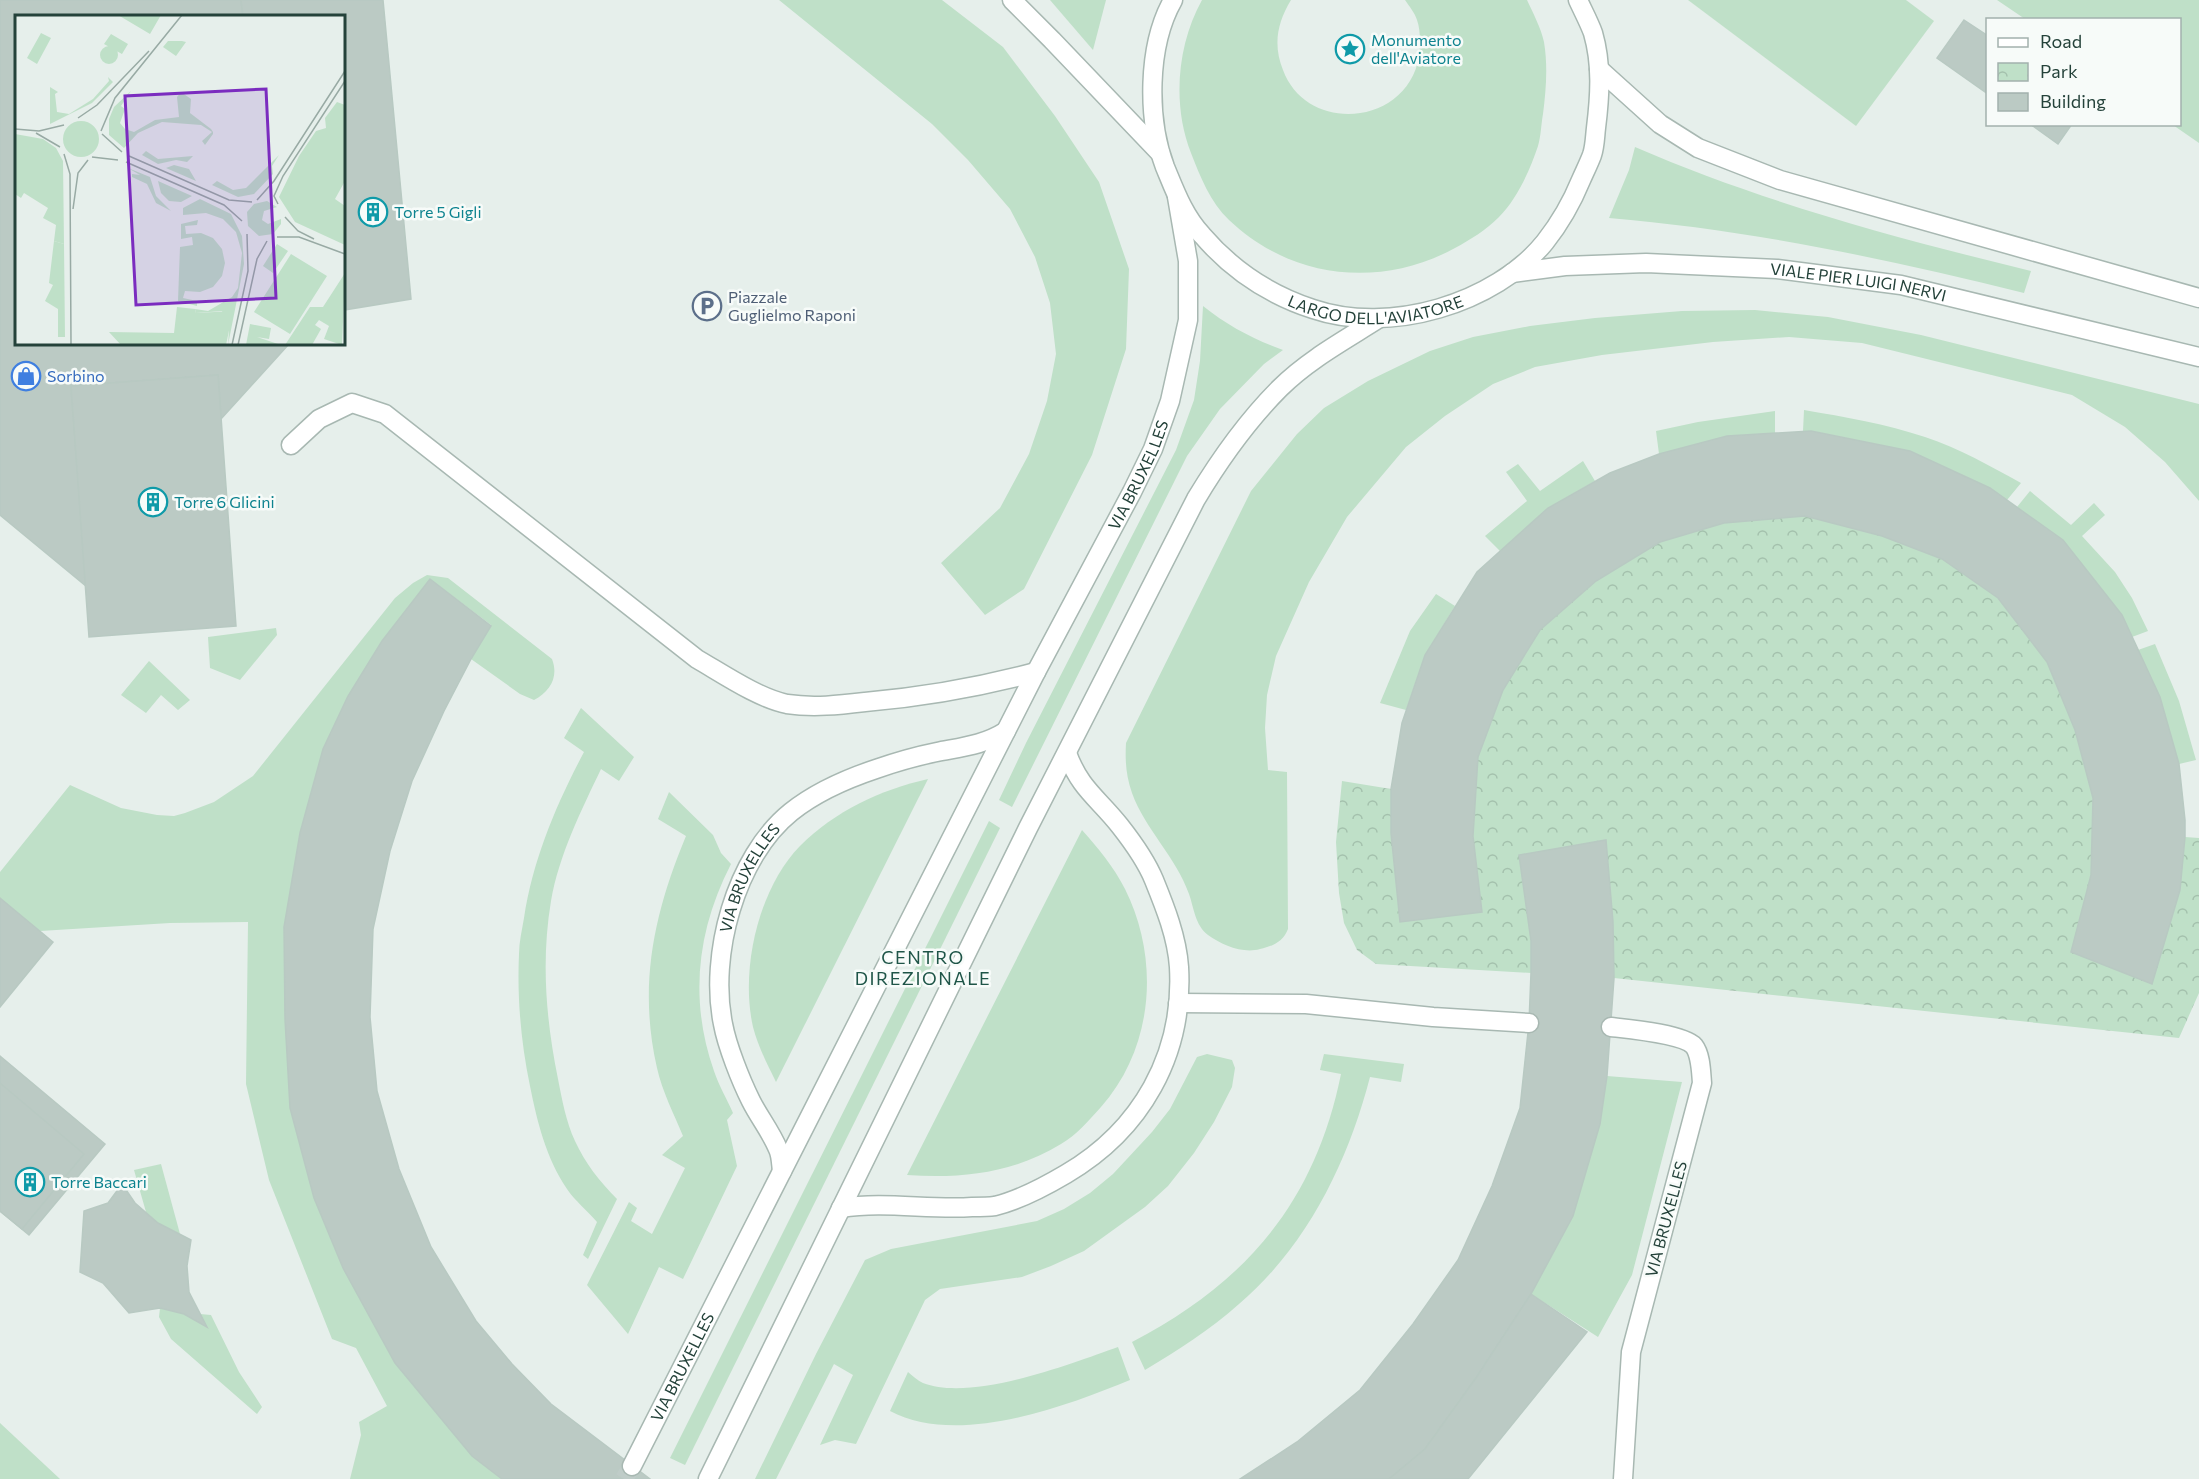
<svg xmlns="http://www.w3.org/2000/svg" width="2199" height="1479" viewBox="0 0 2199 1479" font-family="Commissioner,sans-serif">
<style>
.grass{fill:#bfe0c8}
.park{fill:url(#park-crowns)}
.building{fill:#bbcac4;stroke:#b8c9c2;stroke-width:1.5}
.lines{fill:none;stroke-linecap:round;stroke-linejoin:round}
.tertiary-tunnel{stroke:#bfccc8;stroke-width:18;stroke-dasharray:18 9;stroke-linecap:butt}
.service-casing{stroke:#a8b8b2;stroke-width:21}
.minor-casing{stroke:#a8b8b2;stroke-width:21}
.tertiary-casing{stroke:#a8b8b2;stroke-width:21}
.service{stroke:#fff;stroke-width:18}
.minor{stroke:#fff;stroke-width:18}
.tertiary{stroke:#fff;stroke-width:18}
.labels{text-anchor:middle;stroke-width:5;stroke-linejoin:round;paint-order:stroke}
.culture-label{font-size:16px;fill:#0d838f;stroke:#f7fbf9;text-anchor:start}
.street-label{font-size:16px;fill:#24423a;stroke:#f7fbf9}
.service-label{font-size:16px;fill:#4e5e75;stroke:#f7fbf9;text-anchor:start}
.shop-label{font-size:16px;fill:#366cbe;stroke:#f7fbf9;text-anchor:start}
.neighbourhood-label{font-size:18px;letter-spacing:1.5px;fill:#1f5548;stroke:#f7fbf9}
.inset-road{fill:none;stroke:#98aaa4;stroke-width:1.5}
.view{fill:#7b2cbf;fill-opacity:0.15;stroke:#7b2cbf;stroke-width:3}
.inset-edge{fill:none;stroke:#24423a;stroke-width:3}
</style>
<defs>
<pattern id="park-crowns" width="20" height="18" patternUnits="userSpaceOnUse" patternTransform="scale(1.5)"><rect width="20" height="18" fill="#bfe0c8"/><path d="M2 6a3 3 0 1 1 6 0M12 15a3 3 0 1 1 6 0" fill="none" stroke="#a4c1ad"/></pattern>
</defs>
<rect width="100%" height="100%" fill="#e6efeb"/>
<g class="grass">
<polygon points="779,0 942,0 1003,47 1055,116 1099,182 1129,269 1126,349 1092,455 1024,589 985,615 941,563 1000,508 1029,454 1047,401 1056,354 1050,303 1035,257 1010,209 968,160 932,124"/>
<polygon points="1050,0 1106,0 1093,50"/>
<path d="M1202,0h89c-14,23 -18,45 -8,70 24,65 125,56 136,-14 1,-11 2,-25 -2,-36 -2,-7 -8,-14 -12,-20h122c6,13 14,28 17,42 4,24 2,49 -1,72 -2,11 -2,22 -5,32 -8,24 -21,53 -39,71 -13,13 -29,23 -44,31 -75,41 -164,31 -226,-28 -19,-18 -29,-44 -38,-67 -19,-48 -14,-108 11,-153z"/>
<polygon points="1688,0 1906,0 1934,21 1856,126"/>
<polygon points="1997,0 2199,0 2199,143 2173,125 2180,124 2180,20 2025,19"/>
<path d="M1635,147c127,55 261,91 396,124l-7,22c-137,-34 -273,-63 -415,-75l20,-48z"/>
<path d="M1203,306c25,20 50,33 80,44l-19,14 -44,45 -33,47 -175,351 -13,-7 27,-57 150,-293 18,-50 6,-39z"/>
<path d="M1755,310l73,7 93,18 278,69v97l-34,-39 -40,-35 -53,-32 -210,-52 -73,-6 -76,5 -111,13 -67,12 -42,17 -48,32 -39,31 -59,70 -38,65 -33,74 -9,39 -2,33 3,42 19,2 1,157c-5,13 -15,17 -28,20 -17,5 -38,-4 -52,-14 -13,-10 -14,-27 -19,-41 -13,-37 -44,-65 -57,-101 -6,-17 -7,-32 -6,-50l125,-252 46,-57 27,-26 44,-27 62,-30 43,-14 57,-11 65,-8 87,-7z"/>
<path d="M1804,410c41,7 82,14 121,27 34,11 65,29 96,46l-14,17 -17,-12 -80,-37 -98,-20h-9z"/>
<polygon points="1775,411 1775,433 1727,436 1659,454 1656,431 1698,422"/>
<polygon points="1583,461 1595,481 1548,508 1500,551 1485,536 1527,501 1506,472 1518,464 1540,491"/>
<polygon points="2030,491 2071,525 2094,503 2105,515 2082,536 2115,572 2132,598 2148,631 2132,637 2122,615 2063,540 2017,507"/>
<path d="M427,575l21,3 104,81c7,18 -2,33 -18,41l-14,-6 -49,-35 20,-34 -61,-46 -48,62 -34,55 -25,53 -23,84 -16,94 6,181 24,90 29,70 129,188 30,23h-152l11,-44 -2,-13 28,-16 -31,-58 -24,-9 -63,-159 -23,-96 2,-162 -78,1 -130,8 -40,-33v-26l70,-87 51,23 36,7 17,1 11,-3 29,-11 39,-26 142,-178 18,-15z"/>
<polygon points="1436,594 1455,606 1425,655 1406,710 1380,703 1410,631"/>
<polygon points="276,628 277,635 240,680 210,668 208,637"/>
<polygon points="2155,644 2179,701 2196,760 2179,764 2160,697 2138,650"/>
<polygon points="149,661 190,700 178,710 161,695 146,713 121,695"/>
<path d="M581,708l53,49 -15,24 -18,-12c-20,42 -42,86 -50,132 -10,60 -5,119 7,178 4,20 8,43 17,62 10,22 25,41 42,58l-29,60 -5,-4 14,-33c-9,-11 -22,-21 -30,-33 -21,-31 -30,-68 -37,-103 -9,-43 -13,-88 -11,-132 0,-12 3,-24 5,-36 9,-59 32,-113 60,-166l-20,-14z"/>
<path d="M928,779l-152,303c-9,-18 -18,-36 -23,-55 -13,-57 5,-138 47,-181 35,-35 80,-56 128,-67z"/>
<path d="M669,792l44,43 8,18 10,11c-34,66 -42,136 -17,207 5,15 13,28 19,42l-6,7 10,46 -54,113 -24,-12 -31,67 -41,-49 42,-83 8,6 -6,13 21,13 33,-66 -23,-13 21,-19c-9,-22 -21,-45 -26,-68 -19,-83 -3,-155 29,-232l-28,-17z"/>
<polygon points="989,821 1000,828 685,1465 670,1458"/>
<path d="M1082,830c16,18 32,37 43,59 35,70 29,158 -24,218 -12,13 -24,28 -40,37 -47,29 -100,35 -154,31z"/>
<polygon points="1207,1054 1232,1060 1235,1068 1232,1087 1214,1122 1194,1153 1168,1186 1145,1207 1084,1251 1051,1266 1022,1277 940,1289 925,1300 856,1444 835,1440 820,1445 853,1375 834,1364 776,1479 755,1479 816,1354 865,1260 891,1249 1037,1221 1064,1209 1090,1193 1113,1174 1152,1132 1170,1109 1197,1057"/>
<path d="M1324,1054l80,10 -3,18 -31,-5c-22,85 -63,169 -131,227 -29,26 -61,46 -94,66l-13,-28c115,-60 183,-140 209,-268l-21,-4z"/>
<polygon points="1607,1076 1682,1082 1632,1275 1598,1337 1531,1294 1573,1216 1600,1124"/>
<polygon points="161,1164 180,1234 158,1223 146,1212 134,1170"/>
<polygon points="160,1308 184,1314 206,1326 200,1314 211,1315 239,1372 262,1407 257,1414 171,1339 159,1317"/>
<path d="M1118,1347l12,33c-66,27 -173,67 -240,31l18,-39c5,4 10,9 15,11 49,19 147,-19 195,-36z"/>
<polygon points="0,1423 60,1479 0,1479"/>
</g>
<polygon class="park" points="1805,516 1882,536 1942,559 1998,598 2047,662 2075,730 2093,798 2091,875 2071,952 2152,983 2180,890 2185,837 2199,838 2199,993 2179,1038 1614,978 1613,922 1606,841 1519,855 1531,941 1531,973 1376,964 1357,950 1344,923 1339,893 1336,842 1342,781 1391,789 1391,833 1400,922 1482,912 1473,836 1478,757 1503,690 1540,630 1596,581 1660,542 1724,523"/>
<g class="building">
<polygon points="0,0 241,0 243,16 16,16 16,344 289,344 221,419 218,375 71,386 86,586 0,515"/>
<polygon points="241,0 383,0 411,299 344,310 344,16 243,16"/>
<polygon points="1964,20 1988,36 1988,94 1937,58"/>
<polygon points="2030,124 2072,124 2058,144"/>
<polygon points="218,375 236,626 89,637 71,386"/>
<polygon points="1811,431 1910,451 1990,488 2063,540 2122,615 2160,697 2179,764 2185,820 2185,837 2180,890 2152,984 2071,952 2091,875 2093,798 2075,730 2047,662 1998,598 1942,559 1882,536 1805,516 1724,523 1660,542 1596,581 1540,630 1503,690 1478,757 1473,836 1482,912 1400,922 1391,833 1391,789 1402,723 1425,655 1477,572 1548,508 1610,473 1659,454 1727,436"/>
<polygon points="430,579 491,626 471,659 444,711 412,781 390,851 373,929 370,1017 377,1091 399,1169 431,1247 476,1321 512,1364 551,1404 650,1479 502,1479 472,1456 395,1363 343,1268 314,1198 290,1108 285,1019 284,927 300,833 323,749 348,696 382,641"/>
<polygon points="1606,840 1613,922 1614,978 1607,1076 1600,1124 1573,1216 1531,1294 1476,1378 1425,1449 1389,1479 1240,1479 1297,1442 1360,1390 1413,1324 1458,1260 1492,1186 1520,1108 1529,1023 1531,973 1531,941 1519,855"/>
<polygon points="0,898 53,942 0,1007"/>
<polygon points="0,1056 105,1144 29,1235 0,1211"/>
<polygon points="0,1083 84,1154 22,1229 0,1211"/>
<polygon points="122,1184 135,1203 158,1223 191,1240 187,1266 189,1292 207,1327 184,1314 160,1308 129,1313 103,1283 80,1272 84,1211 108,1203"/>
<polygon points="1531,1294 1587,1332 1468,1479 1389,1479 1425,1449 1476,1378"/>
</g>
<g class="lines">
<polyline class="tertiary-tunnel" points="624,1479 632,1466"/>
<g class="service-casing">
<g id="service">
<path d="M291,445l28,-26 33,-16 33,11 312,245c26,15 61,39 90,45 26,4 53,1 78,-2 58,-5 115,-15 171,-30"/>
<polyline points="1178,1003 1306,1004 1433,1017 1529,1023"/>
<path d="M1611,1027c17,2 72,7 83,19 7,9 7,26 8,37l-71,269 -8,127"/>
</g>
</g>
<g class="minor-casing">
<g id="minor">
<path id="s1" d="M782,1171c-1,-7 -1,-16 -4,-22 -7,-17 -19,-32 -27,-48 -10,-20 -24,-55 -28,-77 -14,-68 12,-167 68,-212 25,-20 55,-33 85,-43 20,-7 41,-13 61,-17 25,-5 47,-7 69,-21"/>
<path d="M841,1208c43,-7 88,2 131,-1 8,0 16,0 23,-1 25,-6 49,-19 71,-32 75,-44 118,-119 113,-207 -2,-30 -14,-60 -25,-87 -7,-17 -23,-40 -34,-54 -22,-28 -40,-37 -53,-73"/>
</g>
</g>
<g class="tertiary-casing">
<g id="tertiary">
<polyline points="1012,0 1052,40 1160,153"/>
<path id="s2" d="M1173,0c-26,46 -26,119 -8,167 10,24 19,49 37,68 30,35 68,60 111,74 76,26 182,-5 232,-67 15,-19 27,-40 36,-62 4,-9 8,-17 11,-25 3,-9 3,-19 4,-27 4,-32 6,-64 -3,-95 -4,-11 -10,-22 -15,-33"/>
<polyline points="1599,69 1660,124 1698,148 1780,180 2199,298"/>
<path id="s3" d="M1512,273l53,-7 81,-3 131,6 124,16 298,72"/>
<path id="s4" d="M632,1466l404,-794 96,-180 21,-43 17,-48 18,-81v-59l-11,-64"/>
<path d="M708,1479l320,-651 168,-329c24,-40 51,-78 84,-111 28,-28 65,-48 98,-69"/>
</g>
</g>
<use href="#service" class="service"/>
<use href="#minor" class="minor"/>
<use href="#tertiary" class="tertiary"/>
</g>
<defs>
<g id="sight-ring" transform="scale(1.5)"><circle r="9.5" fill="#f7fbf9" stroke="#0f9aa8" stroke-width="1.5"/><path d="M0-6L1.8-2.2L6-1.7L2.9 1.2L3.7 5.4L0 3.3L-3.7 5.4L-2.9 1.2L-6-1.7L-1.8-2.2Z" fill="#0f9aa8"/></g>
<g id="building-ring" transform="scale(1.5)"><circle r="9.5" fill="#f7fbf9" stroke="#0f9aa8" stroke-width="1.5"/><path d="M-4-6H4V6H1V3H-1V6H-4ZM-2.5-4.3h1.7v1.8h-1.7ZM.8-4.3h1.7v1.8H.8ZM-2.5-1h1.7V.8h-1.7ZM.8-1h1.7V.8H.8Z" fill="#0f9aa8"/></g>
<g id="parking-ring" transform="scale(1.5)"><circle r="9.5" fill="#f7fbf9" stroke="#5c6f8a" stroke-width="1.5"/><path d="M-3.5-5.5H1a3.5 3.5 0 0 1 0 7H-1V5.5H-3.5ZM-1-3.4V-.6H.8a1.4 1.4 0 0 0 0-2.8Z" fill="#5c6f8a"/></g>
<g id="shop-ring" transform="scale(1.5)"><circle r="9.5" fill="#f7fbf9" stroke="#3f7fe0" stroke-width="1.5"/><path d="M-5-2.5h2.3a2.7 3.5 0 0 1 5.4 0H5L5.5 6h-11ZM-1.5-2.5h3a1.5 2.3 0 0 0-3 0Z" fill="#3f7fe0"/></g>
</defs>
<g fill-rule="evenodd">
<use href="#sight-ring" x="1350" y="49"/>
<use href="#building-ring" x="373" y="212"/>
<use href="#parking-ring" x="707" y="306"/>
<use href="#shop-ring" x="26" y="376"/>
<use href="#building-ring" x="153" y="502"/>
<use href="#building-ring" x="30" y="1182"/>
</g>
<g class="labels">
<g class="culture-label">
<text x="1371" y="46">Monumento<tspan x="1371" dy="18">dell'Aviatore</tspan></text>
<text x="394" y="218">Torre 5 Gigli</text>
<text x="174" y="508">Torre 6 Glicini</text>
<text x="51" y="1188">Torre Baccari</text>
</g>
<g class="street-label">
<text dy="6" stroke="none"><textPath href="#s3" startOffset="348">VIALE PIER LUIGI NERVI</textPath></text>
<text dy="6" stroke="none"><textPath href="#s2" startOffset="448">LARGO DELL'AVIATORE</textPath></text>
<text dy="6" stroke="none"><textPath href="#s4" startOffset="1113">VIA BRUXELLES</textPath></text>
<text dy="6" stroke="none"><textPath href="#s1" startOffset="312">VIA BRUXELLES</textPath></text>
<text transform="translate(1666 1219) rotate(-75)" y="6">VIA BRUXELLES</text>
<text dy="6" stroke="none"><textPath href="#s4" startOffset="111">VIA BRUXELLES</textPath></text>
</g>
<g class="service-label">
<text x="728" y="303">Piazzale<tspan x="728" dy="18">Guglielmo Raponi</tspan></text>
</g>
<g class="shop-label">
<text x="47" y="382">Sorbino</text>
</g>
<g class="neighbourhood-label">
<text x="923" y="964">CENTRO<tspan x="923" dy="21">DIREZIONALE</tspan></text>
</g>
</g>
<g transform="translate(15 15)">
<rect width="330" height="330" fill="#e6efeb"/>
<path d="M103,0h43l-11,19zM96,19l17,10 -6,10 -18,-10zM153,26h14l4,1 -10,14 -13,-9zM85 40a9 9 0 1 1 18 0a9 9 0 1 1-18 0ZM93,62l5,5 -21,21 -42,21v-37l8,5 -3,2 2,18 12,2 24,-15 16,-18zM116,76l-10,15 4,3 -5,14 5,6 9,3 21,-12 24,-3 -2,-20 4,-5 10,7 -1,14 21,16 2,3v2l-8,11 -3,-4 10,-9 -11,-7 -39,-3 -24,11 -14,15 -15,-13v-16l5,-12zM48 124a18 18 0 1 1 36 0a18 18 0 1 1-36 0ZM131,136l12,8 35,-3 -6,6 -11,-2 -18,4 -16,-9zM264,140l-7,11 1,8 -19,20 -16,3 -26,-12 5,-4 16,9 13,-2zM159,150l15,4 7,12 -30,-13zM113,153l22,9 6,19 15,15 -15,-8 -9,-19 -15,-7v-3l8,1zM143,166l34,15 -11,6 -12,-1 -8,-8zM185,184l31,15 11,22 2,28 -16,81 1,-14 -7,-20 -26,2 -1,-4 13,2 24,-14 6,-9 4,-35 -6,-21 -13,-13 -17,-6 -23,2v-7zM252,186l10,6 -13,4 -2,9 6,4 13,-5v5l-8,10 -14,2 -11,-10 -1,-14 7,-8zM39,226l10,3 1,93h-7v-28l-13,-8 8,-16 -4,-2zM262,229l11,7 -15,22 -10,-7zM276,239l36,22 -37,58 -36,-22zM235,309l21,4 -2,11 -12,-2 24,8h-35z" fill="#bfe0c8"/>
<path d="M162,292l18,2 1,4 37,-2 -7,34h-105l-12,-13 65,1z" fill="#bfe0c8"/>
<path d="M26,18l10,5 -14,26 -10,-6zM322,87l8,3v76l-10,18 10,7v39l-50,-23 -16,-25 20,-41 17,-25 10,-3 -1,-10zM0,119l28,5 13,9 7,13 1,83 -10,-3 2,-16 -13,-7 5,-10 -24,-15 -3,5 -6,-4zM183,205l-1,5 -12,1 1,8 15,-1 12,5 9,11 3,14 -3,13 -9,11 -13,5 -15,-1 -2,7 14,3v5l-19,-5 2,-54 13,-2 -1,-8 -11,2v-15z" fill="#bfe0c8"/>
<path d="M330,258l-3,72 -18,-6 5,-13 -10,-6 -4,5 6,4 -9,16h-27l25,-38h13z" fill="#bfe0c8"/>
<path class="inset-road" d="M63,103l19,-13 52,-54M0,114l24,2 25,-6M86,116l14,-33 67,-83M21,118l24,14M87,119l20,18M49,139l6,20 1,171M114,141l100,44 23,2M77,142l26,3M111,147l98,43 18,16M242,185l17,-19 71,-110M263,189l-4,-8 9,-20 62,-95M58,194l5,-36 10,-13M270,202l13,14 16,8M262,222h22l46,17M217,330l16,-74 -1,-37M223,330l19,-86 10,-18"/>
<path class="view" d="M251,74l10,209 -140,7 -11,-209z"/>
<rect width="330" height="330" class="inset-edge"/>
</g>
<rect x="1986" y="18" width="195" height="108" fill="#f7fbf9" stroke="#a3b1ad" stroke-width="1.5"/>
<rect x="1998" y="38" width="30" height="9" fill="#ffffff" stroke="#a3b1ad" stroke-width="1.5"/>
<text x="2040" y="48" font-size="18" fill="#24423a">Road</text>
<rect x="1998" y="63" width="30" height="18" fill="url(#park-crowns)" stroke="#a3b1ad" stroke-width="1.5"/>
<text x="2040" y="78" font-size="18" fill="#24423a">Park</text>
<rect x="1998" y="93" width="30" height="18" fill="#bbcac4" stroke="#a3b1ad" stroke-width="1.5"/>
<text x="2040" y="108" font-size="18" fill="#24423a">Building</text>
</svg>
